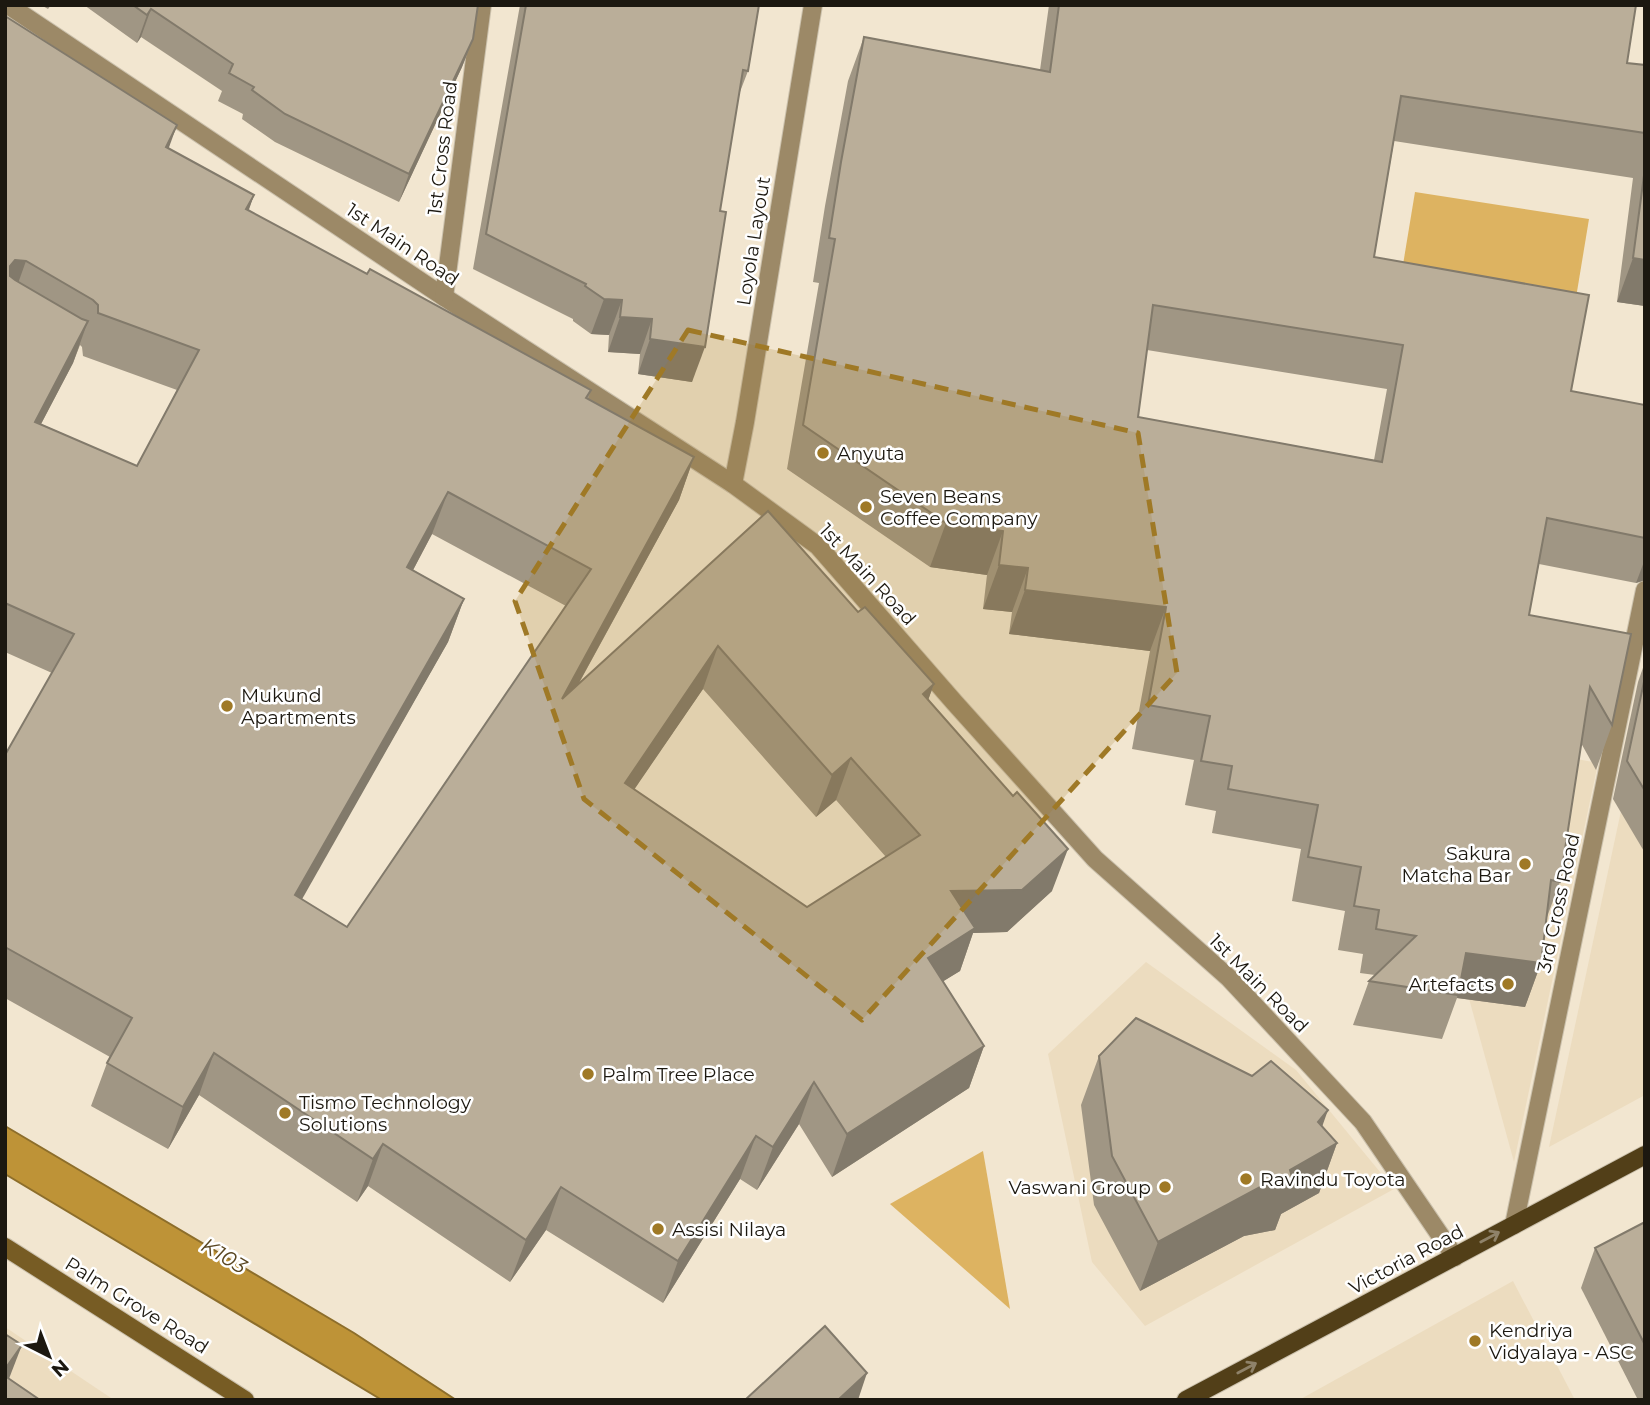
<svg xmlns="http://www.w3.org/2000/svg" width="1650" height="1405" viewBox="0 0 1650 1405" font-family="Montserrat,sans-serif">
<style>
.built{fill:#ecdcbf}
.green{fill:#ddb361}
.water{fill:#be9337;stroke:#8d6e2b;stroke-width:2}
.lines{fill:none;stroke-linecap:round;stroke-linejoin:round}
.street-casing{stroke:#cbc1ad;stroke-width:20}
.secondary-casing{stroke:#cbc1ad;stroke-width:20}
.primary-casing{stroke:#cbc1ad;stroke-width:20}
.street{stroke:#9c8967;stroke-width:18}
.secondary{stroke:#775c24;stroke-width:18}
.primary{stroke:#523f18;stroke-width:18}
.wall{fill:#a09684;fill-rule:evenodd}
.shaded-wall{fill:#827a6b}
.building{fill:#baae99;stroke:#827a6b;stroke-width:2;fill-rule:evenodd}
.oneway{stroke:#8f8269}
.marked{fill:#9f7926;fill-opacity:0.2;stroke:#9f7926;stroke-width:5;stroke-dasharray:14 9;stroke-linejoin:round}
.poi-dot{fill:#9f7926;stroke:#fff;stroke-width:2.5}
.labels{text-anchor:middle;stroke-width:5;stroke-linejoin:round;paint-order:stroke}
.street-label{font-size:19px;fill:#1c1810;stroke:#fff}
.poi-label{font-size:19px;fill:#1c1810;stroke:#fff;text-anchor:start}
.water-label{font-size:21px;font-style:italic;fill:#5a4722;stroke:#fff}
</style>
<rect width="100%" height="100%" fill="#f2e6d0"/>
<g class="built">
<polygon points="1645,703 1645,1095 1549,1147 1630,769"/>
<polygon points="1513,747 1598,763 1514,1162 1468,995"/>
<polygon points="1146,962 1296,1070 1394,1189 1145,1326 1092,1262 1048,1054"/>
<polygon points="1513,1281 1575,1400 1299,1400"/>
<polygon points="5,1327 114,1400 5,1400"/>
</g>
<g class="green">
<polygon points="1415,192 1589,219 1572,322 1398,295"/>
<polygon points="983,1151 1010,1309 890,1204"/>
</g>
<polygon class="water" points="5,1126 354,1333 456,1400 382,1400 5,1174"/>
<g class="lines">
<g class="street-casing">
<g id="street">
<polyline points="8,5 444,297 733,484 818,546 954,702 1095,859 1229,978 1363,1122 1455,1257"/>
<polyline points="444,297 482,5"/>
<polyline points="733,484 745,422 813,5"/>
<polyline points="1514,1225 1645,590"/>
</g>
</g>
<g class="secondary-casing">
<polyline id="secondary" points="5,1247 245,1400"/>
</g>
<g class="primary-casing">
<polyline id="primary" points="1186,1400 1645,1155"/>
</g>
<use href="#street" class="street"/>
<use href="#secondary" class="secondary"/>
<use href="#primary" class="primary"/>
</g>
<g class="wall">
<polygon points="41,5 51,5 48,9"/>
<polygon points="84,5 478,5 473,39 462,67 399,202 275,142 242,119 243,114 218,101 222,91 141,37 137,43"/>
<polygon points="520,5 759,5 748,71 738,97 692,382 638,374 640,354 608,352 609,335 591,334 573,321 573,319 473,269"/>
<path d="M1049,5h587l-9,58 18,2v241l-28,-4 16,-124 -239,-37 -20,116 197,134 74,14v175l-9,3 -97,-19 -10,51 102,19 -19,91 -16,45 -15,-27 -21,139 -13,35 -6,46 -16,44 -68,-9 -15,41 -89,-14 16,-44 6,-6 -15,-2 3,-19 -25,-4 7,-39 -53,-10 9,-52 -89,-16 4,-22 -31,-6 9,-45 -62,-11 18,-98 -141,-17 3,-22 -29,-3 4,-34 -57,-8 -143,-98 32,-186 -6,-1 12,-76 23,-125 16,-44 176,33zM1147,350l240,39 -13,71 -236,-43z"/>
<path d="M5,16l164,133 85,46 -6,16 119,63 224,116 -3,9 106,58 -15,43 -101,185 190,-174 90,101 76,72 -6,16 124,191 -45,41 -34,1 -13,38 -17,10 41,65 -15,42 -137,89 -33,-53 -42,66 -17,-11 -77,124 -117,-73 -36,52 -142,-96 -11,16 -158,-107 -31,54 -77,-43 16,-43 3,-6 -105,-59v-243l47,-82 -47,-21zM80,345l2,2 1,9 94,34 -40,76 -96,-42 32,-61zM432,534l134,72 -219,321 -46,-28 147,-257 16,-43 -51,-29zM703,689l113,128 20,-17 50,57 -79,50 -173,-118z"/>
<polygon points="1645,662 1645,853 1613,799 1638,682"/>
<polygon points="1099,1056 1322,1127 1337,1143 1319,1193 1281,1214 1275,1230 1244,1236 1140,1291 1094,1205 1081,1105"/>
<polygon points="1645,1222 1645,1400 1638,1400 1581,1288 1595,1248"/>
</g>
<g class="shaded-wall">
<polygon points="151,9 141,37 137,43 147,15"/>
<polygon points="473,39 462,67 399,202 409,174"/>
<polygon points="177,125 162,167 166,147"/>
<polygon points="254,195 239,238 246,209"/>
<polygon points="1633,258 1645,260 1645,306 1617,302"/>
<polygon points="15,260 26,261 11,303 10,266"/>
<polygon points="604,299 622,300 609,335 591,334"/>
<polygon points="620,317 652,319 640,354 608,352"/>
<polygon points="88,321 73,363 20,464 35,422"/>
<polygon points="650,339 705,347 692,382 638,374"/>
<polygon points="694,457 679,500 547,741 562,699"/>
<polygon points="448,492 432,534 392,610 407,567"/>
<polygon points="946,523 1003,531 987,575 930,567"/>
<polygon points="1645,559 1645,580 1636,583"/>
<polygon points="999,565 1028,568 1012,612 983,609"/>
<polygon points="1025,590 1166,607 1150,651 1009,634"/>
<polygon points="464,599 448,642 280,938 295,895"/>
<polygon points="718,646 703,689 610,825 625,783"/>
<polygon points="934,684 918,727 923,694"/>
<polygon points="851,758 836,800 816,817 832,775"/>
<polygon points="1068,849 1052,891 1007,932 973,933 960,971 913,1000 951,891"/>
<polygon points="1466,953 1541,963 1525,1007 1457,998"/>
<polygon points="984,1046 969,1088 832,1177 847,1134"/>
<polygon points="214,1053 199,1095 168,1149 183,1107"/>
<polygon points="814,1082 799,1124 757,1190 773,1147"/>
<polygon points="1328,1110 1311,1158 1337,1143 1319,1193 1281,1214 1275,1230 1244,1236 1140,1291 1158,1242 1290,1170 1318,1122"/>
<polygon points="756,1136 740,1179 663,1303 678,1261"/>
<polygon points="383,1144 368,1186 357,1202 373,1159"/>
<polygon points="561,1187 546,1230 510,1282 526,1240"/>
<polygon points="22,1345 5,1389 5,1369"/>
<polygon points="867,1373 858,1400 838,1400"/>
</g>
<g class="building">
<polygon points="133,5 478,5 473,39 409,174 285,114 252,90 254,87 229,73 233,64 151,9 147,15"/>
<polygon points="526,5 759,5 748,71 743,70 720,211 726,212 705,347 650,339 652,319 620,317 622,300 604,299 585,286 586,284 486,234"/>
<path d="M1059,5h577l-9,58 18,2v68l-244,-37 -27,161 215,38 -18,96 74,14v133l-98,-20 -18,97 102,19 -19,91 -22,-38 -30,195 -9,-2 -10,83 -75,-10 -8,42 -89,-14 47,-45 -40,-7 3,-19 -25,-4 7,-39 -53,-10 10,-52 -90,-16 4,-23 -31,-5 9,-45 -62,-11 18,-98 -141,-17 3,-22 -29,-3 4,-34 -57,-8 -143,-98 32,-186 -6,-1 12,-76 23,-125 186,35zM1153,305l250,40 -21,117 -244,-45z"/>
<path d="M5,16l172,109 -11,22 88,48 -8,14 121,65 3,-5 221,121 -5,8 108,59 -132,242 206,-188 90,101 7,-5 69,77 -11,10 90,102 4,-4 51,57 -46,41 -71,1 24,37 -47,30 56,88 -137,88 -33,-52 -41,65 -17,-11 -78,125 -117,-74 -35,53 -143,-96 -10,15 -159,-106 -31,54 -76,-44 25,-45 -127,-71v-192l69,-121 -69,-31zM15,260l11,1 67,39 5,5v8l101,37 -62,116 -102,-44 53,-101 -6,-2 -67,-39 -5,-4v-10zM448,492l143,77 -244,358 -52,-32 169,-296 -57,-32zM718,646l114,129 19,-17 69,77 -113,72 -182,-124z"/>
<polygon points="1645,168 1645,260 1633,258"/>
<polygon points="1645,677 1645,791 1627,761"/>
<polygon points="1136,1018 1252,1076 1271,1061 1328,1110 1318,1122 1337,1143 1290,1170 1293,1181 1262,1186 1158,1242 1112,1156 1099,1056"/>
<polygon points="1645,1222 1645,1345 1595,1248"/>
<polygon points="825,1326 867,1373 838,1400 745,1400"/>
<polygon points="5,1334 22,1345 5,1369"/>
<polygon points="5,1376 40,1400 5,1400"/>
</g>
<defs><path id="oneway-shaft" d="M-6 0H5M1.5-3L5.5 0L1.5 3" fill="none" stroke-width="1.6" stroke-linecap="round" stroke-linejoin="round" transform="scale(1.75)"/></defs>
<g class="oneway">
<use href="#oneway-shaft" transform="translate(1490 1237) rotate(-28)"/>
<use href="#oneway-shaft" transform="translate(1247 1368) rotate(-28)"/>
</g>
<path class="marked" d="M688,330l450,103 39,240 -315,347 -278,-221 -69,-198z"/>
<g class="poi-dot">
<circle cx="823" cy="453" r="7"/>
<circle cx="866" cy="507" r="7"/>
<circle cx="227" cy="706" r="7"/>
<circle cx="1525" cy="864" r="7"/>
<circle cx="1508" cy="984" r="7"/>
<circle cx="588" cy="1074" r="7"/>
<circle cx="285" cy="1113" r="7"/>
<circle cx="1246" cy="1179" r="7"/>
<circle cx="1165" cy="1187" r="7"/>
<circle cx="658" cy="1229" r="7"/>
<circle cx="1475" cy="1341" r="7"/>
</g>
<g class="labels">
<g class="street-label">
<text transform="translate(442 148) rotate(-83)" y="7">1st Cross Road</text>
<text transform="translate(753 241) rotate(-81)" y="7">Loyola Layout</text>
<text transform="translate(403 244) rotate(34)" y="7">1st Main Road</text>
<text transform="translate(868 574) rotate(47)" y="7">1st Main Road</text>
<text transform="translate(1558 903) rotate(-78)" y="7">3rd Cross Road</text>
<text transform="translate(1259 983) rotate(45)" y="7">1st Main Road</text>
<text transform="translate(1406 1259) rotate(-28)" y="7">Victoria Road</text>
<text transform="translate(137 1305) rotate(32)" y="7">Palm Grove Road</text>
</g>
<g class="poi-label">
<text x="837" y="460">Anyuta</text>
<text x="880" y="503">Seven Beans<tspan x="880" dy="22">Coffee Company</tspan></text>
<text x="241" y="702">Mukund<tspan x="241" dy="22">Apartments</tspan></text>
<text x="1511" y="860" text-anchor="end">Sakura<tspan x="1511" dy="22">Matcha Bar</tspan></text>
<text x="1494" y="991" text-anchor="end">Artefacts</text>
<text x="602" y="1081">Palm Tree Place</text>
<text x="299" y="1109">Tismo Technology<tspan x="299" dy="22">Solutions</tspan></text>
<text x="1260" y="1186">Ravindu Toyota</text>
<text x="1151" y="1194" text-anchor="end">Vaswani Group</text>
<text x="672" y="1236">Assisi Nilaya</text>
<text x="1489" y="1337">Kendriya<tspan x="1489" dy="22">Vidyalaya - ASC</tspan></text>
</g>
<g class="water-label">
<text transform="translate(224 1256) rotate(31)" y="7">K103</text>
</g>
</g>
<rect width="1650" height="1405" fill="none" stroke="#1c1810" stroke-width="14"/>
<g transform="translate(49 1356) rotate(138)" stroke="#ffffff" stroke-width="5" paint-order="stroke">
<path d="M0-5L12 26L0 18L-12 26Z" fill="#1c1810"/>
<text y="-10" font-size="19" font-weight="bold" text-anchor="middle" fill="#1c1810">N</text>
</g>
</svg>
